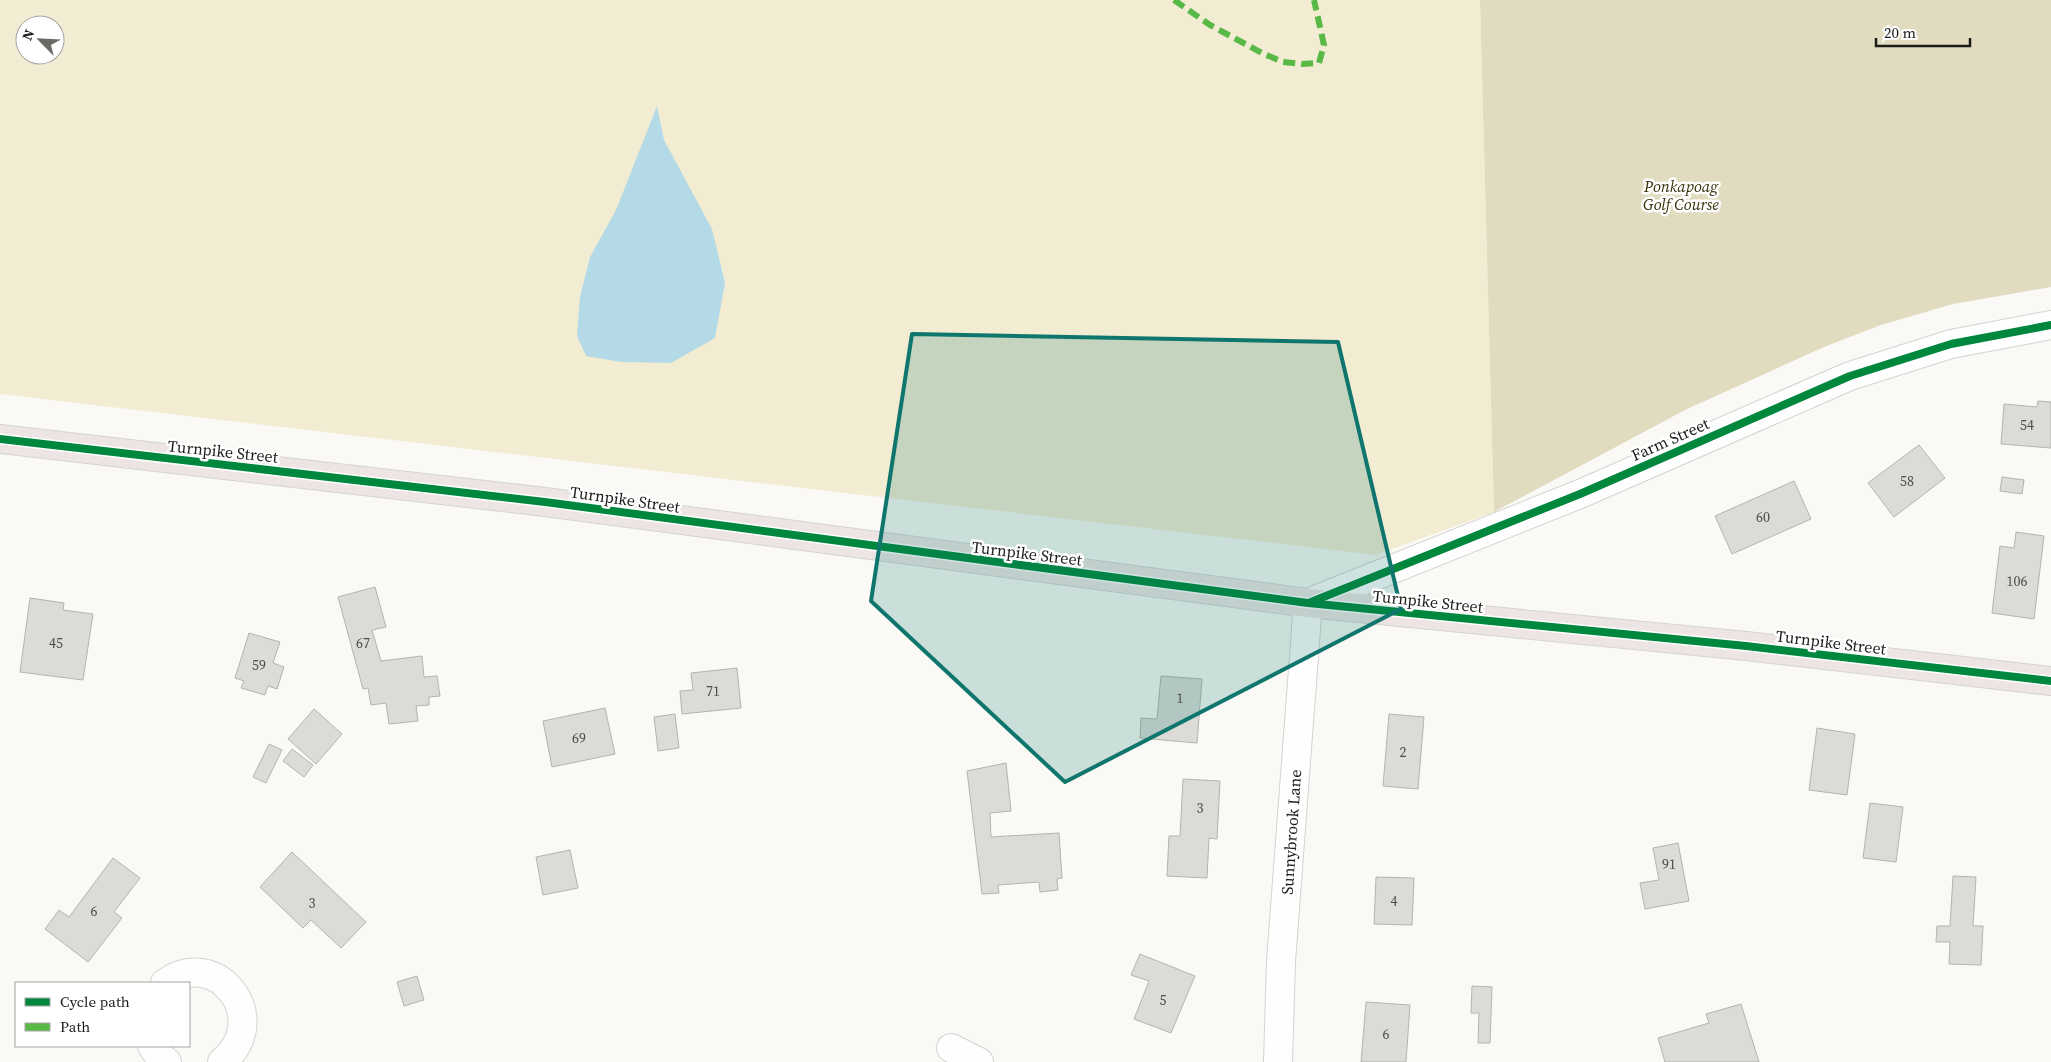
<svg xmlns="http://www.w3.org/2000/svg" width="2051" height="1062" viewBox="0 0 2051 1062" font-family="'Source Serif 4',serif">
<style>
.green{fill:#f2ecd3;fill-rule:evenodd}
.forest{fill:#e1dbc0}
.water{fill:#b5dae7}
.building{fill:#dcdbd8;stroke:#b4b3b0}
.lines{fill:none;stroke-linecap:round;stroke-linejoin:round}
.minor-casing{stroke:#d4d3d0;stroke-width:30}
.major-casing{stroke:#d4d4d2;stroke-width:30}
.minor{stroke:#fefefe;stroke-width:28}
.major{stroke:#ede5e4;stroke-width:28}
.quiet{stroke:#58b947;stroke-width:6;stroke-dasharray:12 6;stroke-linecap:butt}
.cycleway-casing{stroke:#fff;stroke-width:11}
.cycleway{stroke:#00873e;stroke-width:8}
.marked{fill:#0f766e;fill-opacity:0.2;stroke:#0f766e;stroke-width:4;stroke-linejoin:round}
.labels{text-anchor:middle;stroke-width:5;stroke-linejoin:round;paint-order:stroke}
.number-label{font-size:14px;fill:#4c4c49}
.park-label{font-size:16px;font-style:italic;fill:#39300a;stroke:#fff}
.street-label{font-size:16px;fill:#1c1c19;stroke:#fff}
</style>
<rect width="100%" height="100%" fill="#faf9f5"/>
<path class="green" d="M0,0h1480l14,512 -118,43 -1376,-161zM25,25h30v30h-30z"/>
<polygon class="forest" points="1480,0 2051,0 2051,287 1953,304 1881,325 1824,347 1687,409 1494,512"/>
<polygon class="water" points="657,106 664,140 712,229 725,283 715,338 671,363 621,362 586,356 577,336 580,297 590,257 616,210"/>
<g class="building">
<polygon points="2038,401 2051,402 2051,448 2001,444 2004,404 2037,407"/>
<polygon points="1919,445 1945,478 1894,517 1868,483"/>
<polygon points="2002,477 2024,480 2022,494 2000,491"/>
<polygon points="1794,481 1811,519 1732,554 1715,516"/>
<polygon points="2016,532 2044,536 2034,619 1992,613 2000,546 2014,548"/>
<polygon points="375,587 386,627 372,630 381,661 422,656 424,677 437,676 440,696 429,697 429,705 416,706 418,721 389,724 386,703 371,705 368,688 363,689 338,597"/>
<polygon points="30,598 64,603 63,610 93,614 83,680 20,672"/>
<polygon points="249,633 280,642 273,663 284,667 277,689 268,686 265,695 241,688 244,681 235,678"/>
<polygon points="737,668 741,708 682,714 680,691 693,690 691,673"/>
<polygon points="1161,676 1202,679 1197,743 1140,738 1141,718 1157,719"/>
<polygon points="605,708 615,754 552,767 543,721"/>
<polygon points="314,709 342,734 316,764 288,739"/>
<polygon points="675,714 679,748 658,751 654,717"/>
<polygon points="1389,714 1424,717 1418,789 1383,786"/>
<polygon points="1817,728 1855,734 1847,795 1809,790"/>
<polygon points="269,744 282,750 266,783 253,777"/>
<polygon points="292,749 313,765 304,777 283,761"/>
<polygon points="1006,763 1011,811 990,813 991,837 1059,833 1062,878 1057,879 1058,890 1040,892 1039,882 998,885 999,893 982,894 967,771"/>
<polygon points="1183,779 1220,781 1217,839 1209,838 1207,878 1167,876 1169,836 1180,836"/>
<polygon points="1870,803 1903,807 1896,862 1863,858"/>
<polygon points="1678,843 1689,901 1645,909 1640,883 1659,880 1653,848"/>
<polygon points="570,850 578,888 543,895 536,857"/>
<polygon points="292,852 366,922 341,948 311,920 303,928 260,887"/>
<polygon points="113,858 140,878 114,912 122,918 88,962 45,929 59,910 69,917"/>
<polygon points="1953,876 1976,877 1973,926 1983,926 1981,965 1949,964 1950,942 1936,942 1937,926 1950,926"/>
<polygon points="1376,877 1414,878 1412,925 1374,924"/>
<polygon points="1140,954 1195,976 1171,1033 1134,1019 1149,981 1131,975"/>
<polygon points="417,976 424,1000 404,1006 397,982"/>
<polygon points="1472,986 1492,987 1490,1043 1478,1043 1479,1013 1471,1013"/>
<polygon points="1366,1002 1410,1005 1406,1062 1361,1062"/>
<polygon points="1741,1004 1759,1062 1665,1062 1658,1038 1709,1023 1706,1014"/>
</g>
<g class="lines">
<g class="minor-casing">
<g id="minor">
<path d="M165,983c52,-38 109,36 57,79"/>
<polyline points="152,1046 158,1055 167,1062"/>
<polyline points="951,1048 979,1062"/>
<polyline points="1278,1062 1281,961 1308,603 1580,494 1850,376 1951,344 2051,325"/>
</g>
</g>
<g class="major-casing">
<polyline id="major" points="0,439 545,502 1308,603 1746,646 2051,681"/>
</g>
<use href="#minor" class="minor"/>
<use href="#major" class="major"/>
<polyline class="quiet" points="1174,0 1210,25 1264,54 1283,62 1302,64 1319,63 1324,45 1314,0"/>
<g class="cycleway-casing">
<g id="cycleway">
<polyline points="0,439 545,502 1308,603 1746,646 2051,681"/>
<polyline points="1311,602 1580,494 1850,376 1951,344 2051,325"/>
</g>
</g>
<use href="#cycleway" class="cycleway"/>
</g>
<path class="marked" d="M912,334l426,8 63,267 -336,173 -194,-181z"/>
<g class="labels">
<g class="number-label">
<text x="2027" y="430">54</text>
<text x="1907" y="486">58</text>
<text x="1763" y="522">60</text>
<text x="2017" y="586">106</text>
<text x="56" y="648">45</text>
<text x="363" y="648">67</text>
<text x="259" y="670">59</text>
<text x="713" y="696">71</text>
<text x="1180" y="703">1</text>
<text x="579" y="743">69</text>
<text x="1403" y="757">2</text>
<text x="1200" y="813">3</text>
<text x="1669" y="869">91</text>
<text x="1394" y="906">4</text>
<text x="312" y="908">3</text>
<text x="94" y="916">6</text>
<text x="1163" y="1005">5</text>
<text x="1386" y="1039">6</text>
</g>
<g class="park-label">
<text x="1681" y="192">Ponkapoag<tspan x="1681" dy="18">Golf Course</tspan></text>
</g>
<g class="street-label">
<text transform="translate(1670 439) rotate(-24)" y="6">Farm Street</text>
<text transform="translate(223 451) rotate(6)" y="6">Turnpike Street</text>
<text transform="translate(625 499) rotate(8)" y="6">Turnpike Street</text>
<text transform="translate(1027 553) rotate(7)" y="6">Turnpike Street</text>
<text transform="translate(1428 601) rotate(6)" y="6">Turnpike Street</text>
<text transform="translate(1831 642) rotate(7)" y="6">Turnpike Street</text>
<text transform="translate(1291 832) rotate(-86)" y="6">Sunnybrook Lane</text>
</g>
</g>
<rect x="15" y="982" width="175" height="65" fill="#ffffff" stroke="#a4a4a3"/>
<rect x="25" y="998" width="25" height="8" fill="#00873e" stroke="#a4a4a3"/>
<text x="60" y="1007" font-size="15" fill="#1c1c19">Cycle path</text>
<rect x="25" y="1023" width="25" height="8" fill="#58b947" stroke="#a4a4a3"/>
<text x="60" y="1032" font-size="15" fill="#1c1c19">Path</text>
<g transform="translate(40 40) rotate(294)"><circle r="24" fill="#ffffff" stroke="#a4a4a3"/>
<path d="M0-4L9 19L0 12L-9 19Z" fill="#6a6966"/>
<text y="-8" font-size="14" font-weight="bold" text-anchor="middle" fill="#1c1c19">N</text>
</g>
<path d="M1876 38v8h94v-8" fill="none" stroke="#1c1c19" stroke-width="2.5"/>
<text x="1884" y="38" font-size="15" fill="#1c1c19" stroke="#ffffff" stroke-width="4" paint-order="stroke">20 m</text>
</svg>
